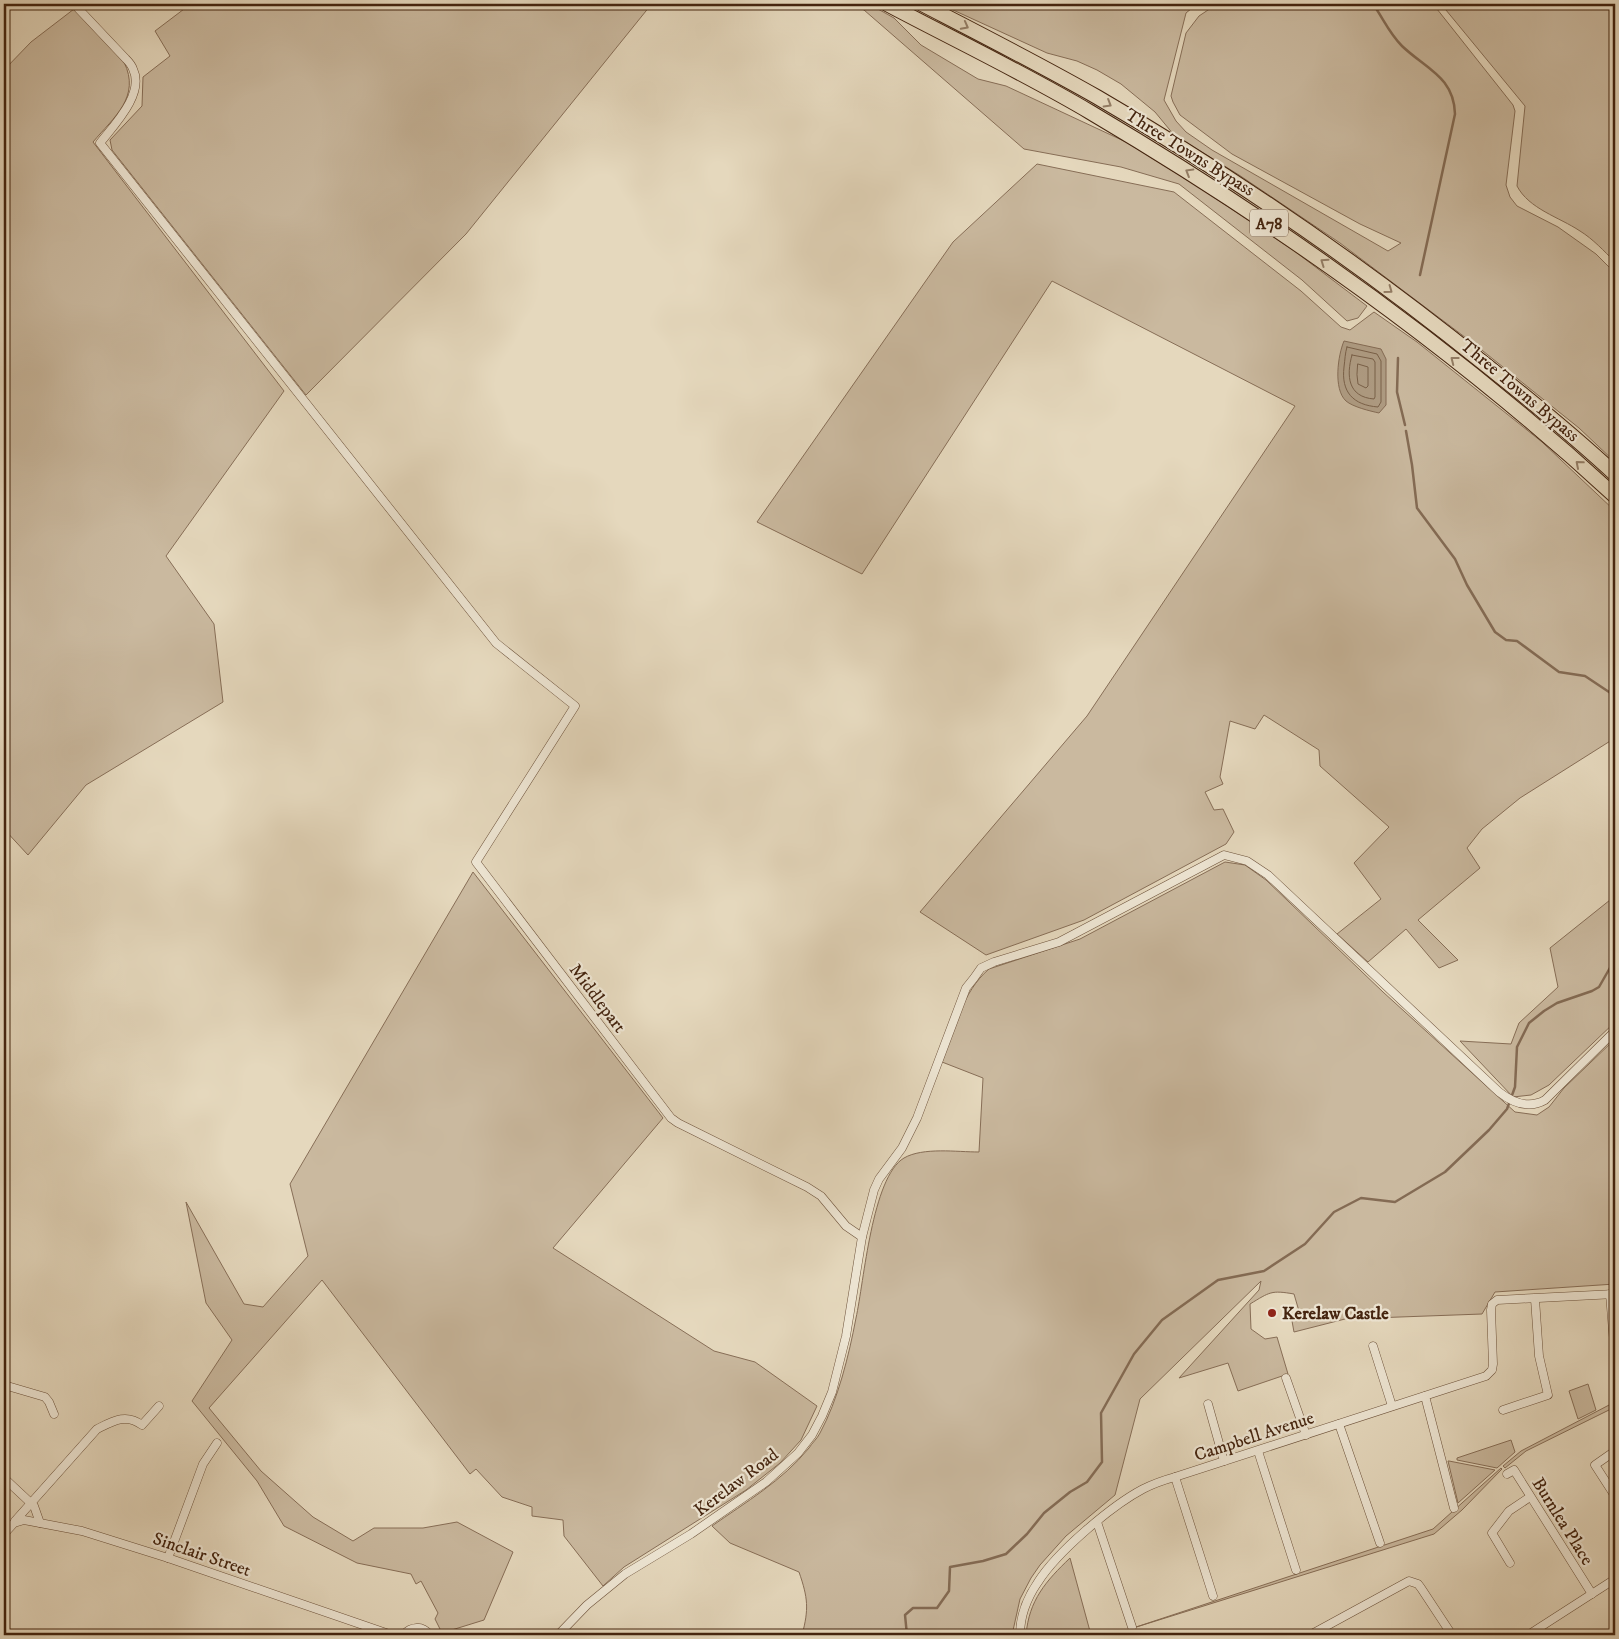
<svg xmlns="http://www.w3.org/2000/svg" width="1619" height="1639" viewBox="0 0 1619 1639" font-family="'IM FELL DW Pica',serif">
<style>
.green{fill:#cab99f;stroke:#876e57}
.water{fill:#ae9b82;stroke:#846b54}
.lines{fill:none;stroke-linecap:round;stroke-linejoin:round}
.shore{stroke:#796048;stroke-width:1}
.stream{stroke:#846b54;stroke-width:2.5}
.street-casing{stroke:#6c513a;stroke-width:9}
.highway-casing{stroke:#44240f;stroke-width:16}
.street{stroke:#eee6d4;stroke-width:8}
.highway{stroke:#e5d8bd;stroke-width:14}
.oneway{stroke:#947e66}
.poi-dot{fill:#8f2418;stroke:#eee6d4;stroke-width:2}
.labels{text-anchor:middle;stroke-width:4.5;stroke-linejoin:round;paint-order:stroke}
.shield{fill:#eee6d4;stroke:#775e4a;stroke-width:1}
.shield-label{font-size:16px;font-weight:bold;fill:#44240f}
.street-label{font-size:18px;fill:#44240f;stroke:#eee6d4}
.poi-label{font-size:18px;font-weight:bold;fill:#44240f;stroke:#eee6d4;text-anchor:start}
</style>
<rect width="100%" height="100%" fill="#e5d8bd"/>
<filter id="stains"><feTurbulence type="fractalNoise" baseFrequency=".004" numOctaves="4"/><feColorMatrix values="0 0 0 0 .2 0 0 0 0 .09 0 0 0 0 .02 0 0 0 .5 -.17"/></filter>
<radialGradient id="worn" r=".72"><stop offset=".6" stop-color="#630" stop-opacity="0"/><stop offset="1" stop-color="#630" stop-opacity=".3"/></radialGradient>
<g class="green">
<polygon points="187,4 648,4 650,6 466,234 306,395 112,150 110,140 142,106 143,77 170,56 155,31 188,6"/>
<polygon points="852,4 869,4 894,18 921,45 978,79 1006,86 1126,142 1200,188 1293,250 1367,306 1358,318 1347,321 1302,280 1179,184 1121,167 1024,149 864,10"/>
<polygon points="940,4 1197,4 1186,13 1164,100 1176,121 1186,132 1212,150 1388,251 1401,243 1360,224 1232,154 1180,115 1173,102 1171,96 1186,33 1199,16 1217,4 1433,4 1513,105 1515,111 1506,185 1510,197 1517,206 1558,227 1596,254 1615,273 1615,462 1579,428 1478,347 1340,243 1239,175 1174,135 1155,112 1121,84 1097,70 1077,61 1047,53"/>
<path d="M1441,4h174v258c-11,-11 -22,-23 -35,-31 -21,-14 -51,-22 -63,-45l8,-80z"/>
<path d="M74,9l50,53c17,35 -10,55 -31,80l191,249 -118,165 48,68 9,78 -137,83 -58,70 -24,-26v-759l27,-28z"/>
<polygon points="1037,164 1174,192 1301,291 1341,327 1350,330 1374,312 1417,342 1542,442 1615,511 1615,738 1520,798 1482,829 1467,848 1480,868 1418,920 1458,960 1439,968 1406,929 1368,962 1337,934 1381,899 1354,863 1389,827 1320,766 1319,750 1264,715 1255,729 1230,721 1220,777 1223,784 1205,792 1214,810 1223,809 1234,832 1226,844 1084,920 986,955 920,912 1087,716 1295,406 1052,281 862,574 757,522 953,242"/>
<path d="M1225,862l20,3 21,15 117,112 132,120 22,3 12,-8 15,-19 51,-49v245l-120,8 -13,22 -137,5 -51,13 -2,-11 9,-3 -7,-24c-23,-4 -24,-2 -44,10l1,25 14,10 12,-2 11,37 -50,17 -10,-28 -49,15 80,-88 2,-9 -121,118 -25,96 -49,41 -26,29 -9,13 -11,21 -8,36h-210c7,-26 6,-37 -3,-63l-69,-29 -18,-17c34,-24 70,-45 97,-78 3,-5 8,-9 11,-15 18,-33 29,-78 36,-115 8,-36 16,-141 48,-160 19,-11 53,-6 75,-6l4,-74 -41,-16c12,-32 20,-70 47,-93l91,-30z"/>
<polygon points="473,872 663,1118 553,1248 714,1351 755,1362 817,1406 801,1440 780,1463 746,1490 624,1567 603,1586 564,1536 563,1520 532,1516 532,1507 502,1497 476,1469 470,1474 322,1280 209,1408 261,1471 313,1517 353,1541 374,1528 423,1528 457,1522 513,1552 484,1620 442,1633 435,1619 438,1613 421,1581 416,1584 411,1574 357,1563 284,1526 257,1481 192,1401 232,1340 206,1303 186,1202 244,1304 263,1307 308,1256 290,1184"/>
<polygon points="1615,896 1615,1022 1549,1085 1531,1095 1513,1097 1460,1041 1511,1044 1519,1023 1558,987 1550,948"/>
<polygon points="1588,1384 1596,1410 1578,1419 1569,1391"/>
<polygon points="1611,1404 1613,1408 1526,1451 1505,1468 1503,1466 1521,1451"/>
<polygon points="1511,1440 1515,1452 1497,1468 1457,1460 1457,1458"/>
<polygon points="1448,1461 1449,1461 1495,1470 1458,1503"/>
<polygon points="1501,1468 1502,1469 1462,1510 1434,1534 1130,1629 1433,1529"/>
<path d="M1070,1558l21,77h-65c3,-35 20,-54 44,-77z"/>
</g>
<path class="water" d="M1344,341l37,8 5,10v46l-7,8c-9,-2 -26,-6 -33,-12 -13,-12 -8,-46 -2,-60z"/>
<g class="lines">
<g class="shore">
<path d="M1347,347l30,7 4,7v41l-3,5c-25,-2 -37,-15 -34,-40 1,-7 1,-14 3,-20z"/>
<path d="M1352,355l21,4 2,3v35l-1,2c-26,-2 -28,-23 -22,-44z"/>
<polygon points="1358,364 1368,367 1368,386 1366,388 1358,384 1357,375"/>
</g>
<g class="stream">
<path d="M1373,4c10,14 16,29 29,42 24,23 52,31 53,68l-35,161"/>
<polyline points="1398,358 1397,392 1405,425"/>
<polyline points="1406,431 1412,465 1417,508 1455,559 1467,585 1495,632 1506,640 1517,641 1559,672 1585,676 1615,696"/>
<polyline points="907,1635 905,1615 913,1608 937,1608 949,1591 950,1567 983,1561 1006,1554 1027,1534 1044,1513 1070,1492 1087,1482 1102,1462 1101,1413 1134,1354 1162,1320 1218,1280 1264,1271 1305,1244 1334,1212 1361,1198 1395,1202 1445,1172 1489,1130 1507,1109 1515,1087 1517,1047 1529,1023 1544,1011 1557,1003 1592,991 1599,987 1615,959"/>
</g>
<g class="street-casing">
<g id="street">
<path d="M74,4l52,55c3,3 6,7 7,10 12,25 -19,56 -33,74l396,500 79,63 -99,156 195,256 7,5 129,64 14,9 25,30 16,11"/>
<polyline points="1610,1294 1615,1356"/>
<polyline points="1373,1346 1392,1406"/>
<polyline points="1286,1378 1306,1435"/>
<polyline points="4,1385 45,1397 49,1402 54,1414"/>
<polyline points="1425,1396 1454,1508"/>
<polyline points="1208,1404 1224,1461"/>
<polyline points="1503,1410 1548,1395 1539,1356 1535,1299"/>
<polyline points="1339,1424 1380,1543"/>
<polyline points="1258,1451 1296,1570"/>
<polyline points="1615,1451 1595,1465 1615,1496"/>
<polyline points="1507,1474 1514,1470 1592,1594"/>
<polyline points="1175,1477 1213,1596"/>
<polyline points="4,1478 34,1506 40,1523"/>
<path d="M15,1521l82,-92c16,-8 29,-16 45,-4l17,-19"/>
<polyline points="1097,1522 1132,1627"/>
<polyline points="4,1534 14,1523 24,1520 82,1531 168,1558 392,1635"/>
<polyline points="168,1558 203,1464 217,1443"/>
<polyline points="1510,1563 1492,1533 1509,1511 1530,1497"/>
<path d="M403,1635c8,-9 19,-10 27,0"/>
<path d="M558,1635l29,-30 38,-31 66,-40 75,-52 32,-29 14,-18 10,-19 10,-24 14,-56 16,-99 12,-47 5,-11 23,-31 15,-30 49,-130 8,-10 7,-10 13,-6 65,-20 165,-87 23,6 21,14 231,217c14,11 30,17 46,8l70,-69"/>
<path d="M1020,1635c0,-19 7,-37 18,-53 19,-30 73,-76 105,-93 10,-5 21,-9 32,-12l311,-101 6,-6 1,-6 -2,-54 1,-6 5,-4 118,-6"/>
<polyline points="1310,1635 1409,1581 1418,1584 1421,1588 1452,1635"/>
<polyline points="1528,1635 1615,1579"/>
</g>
</g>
<g class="highway-casing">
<g id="highway">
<path d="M887,4c68,36 137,69 203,108 188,111 365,237 525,384"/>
<path d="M922,4c58,30 117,60 175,93 136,79 266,169 389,268 44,35 88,71 129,109"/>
</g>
</g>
<use href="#street" class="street"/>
<use href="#highway" class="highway"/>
</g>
<defs><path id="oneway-chevron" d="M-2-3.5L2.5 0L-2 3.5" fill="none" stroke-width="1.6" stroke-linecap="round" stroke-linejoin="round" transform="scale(1.25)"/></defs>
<g class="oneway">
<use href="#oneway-chevron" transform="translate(965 26) rotate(28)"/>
<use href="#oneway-chevron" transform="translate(1108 104) rotate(31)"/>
<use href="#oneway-chevron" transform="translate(1189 172) rotate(-149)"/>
<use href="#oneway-chevron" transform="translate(1324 262) rotate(-145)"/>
<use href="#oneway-chevron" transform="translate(1389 290) rotate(36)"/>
<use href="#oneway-chevron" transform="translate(1454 360) rotate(-142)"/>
<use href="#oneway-chevron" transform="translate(1579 464) rotate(-139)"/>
</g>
<circle class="poi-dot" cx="1272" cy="1313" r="5"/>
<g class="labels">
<rect class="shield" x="1250" y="209.5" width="38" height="27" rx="4"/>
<g class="shield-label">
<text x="1269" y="229">A78</text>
</g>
<g class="street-label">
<text transform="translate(1190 152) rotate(32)" y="6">Three Towns Bypass</text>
<text transform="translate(1520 390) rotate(40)" y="6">Three Towns Bypass</text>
<text transform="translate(598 998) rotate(53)" y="6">Middlepart</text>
<text transform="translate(1254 1436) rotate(-18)" y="6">Campbell Avenue</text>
<text transform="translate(736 1482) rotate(-37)" y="6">Kerelaw Road</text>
<text transform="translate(1563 1521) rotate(58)" y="6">Burnlea Place</text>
<text transform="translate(202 1554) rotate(19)" y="6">Sinclair Street</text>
</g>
<g class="poi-label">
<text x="1282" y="1319">Kerelaw Castle</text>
</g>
</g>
<rect width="1619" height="1639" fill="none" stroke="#e5d8bd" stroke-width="20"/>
<rect x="5" y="5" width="1609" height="1629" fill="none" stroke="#44240f" stroke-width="2.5"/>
<rect x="10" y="10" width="1599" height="1619" fill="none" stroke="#44240f"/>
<rect width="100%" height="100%" filter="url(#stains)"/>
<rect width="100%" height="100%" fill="url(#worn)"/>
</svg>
